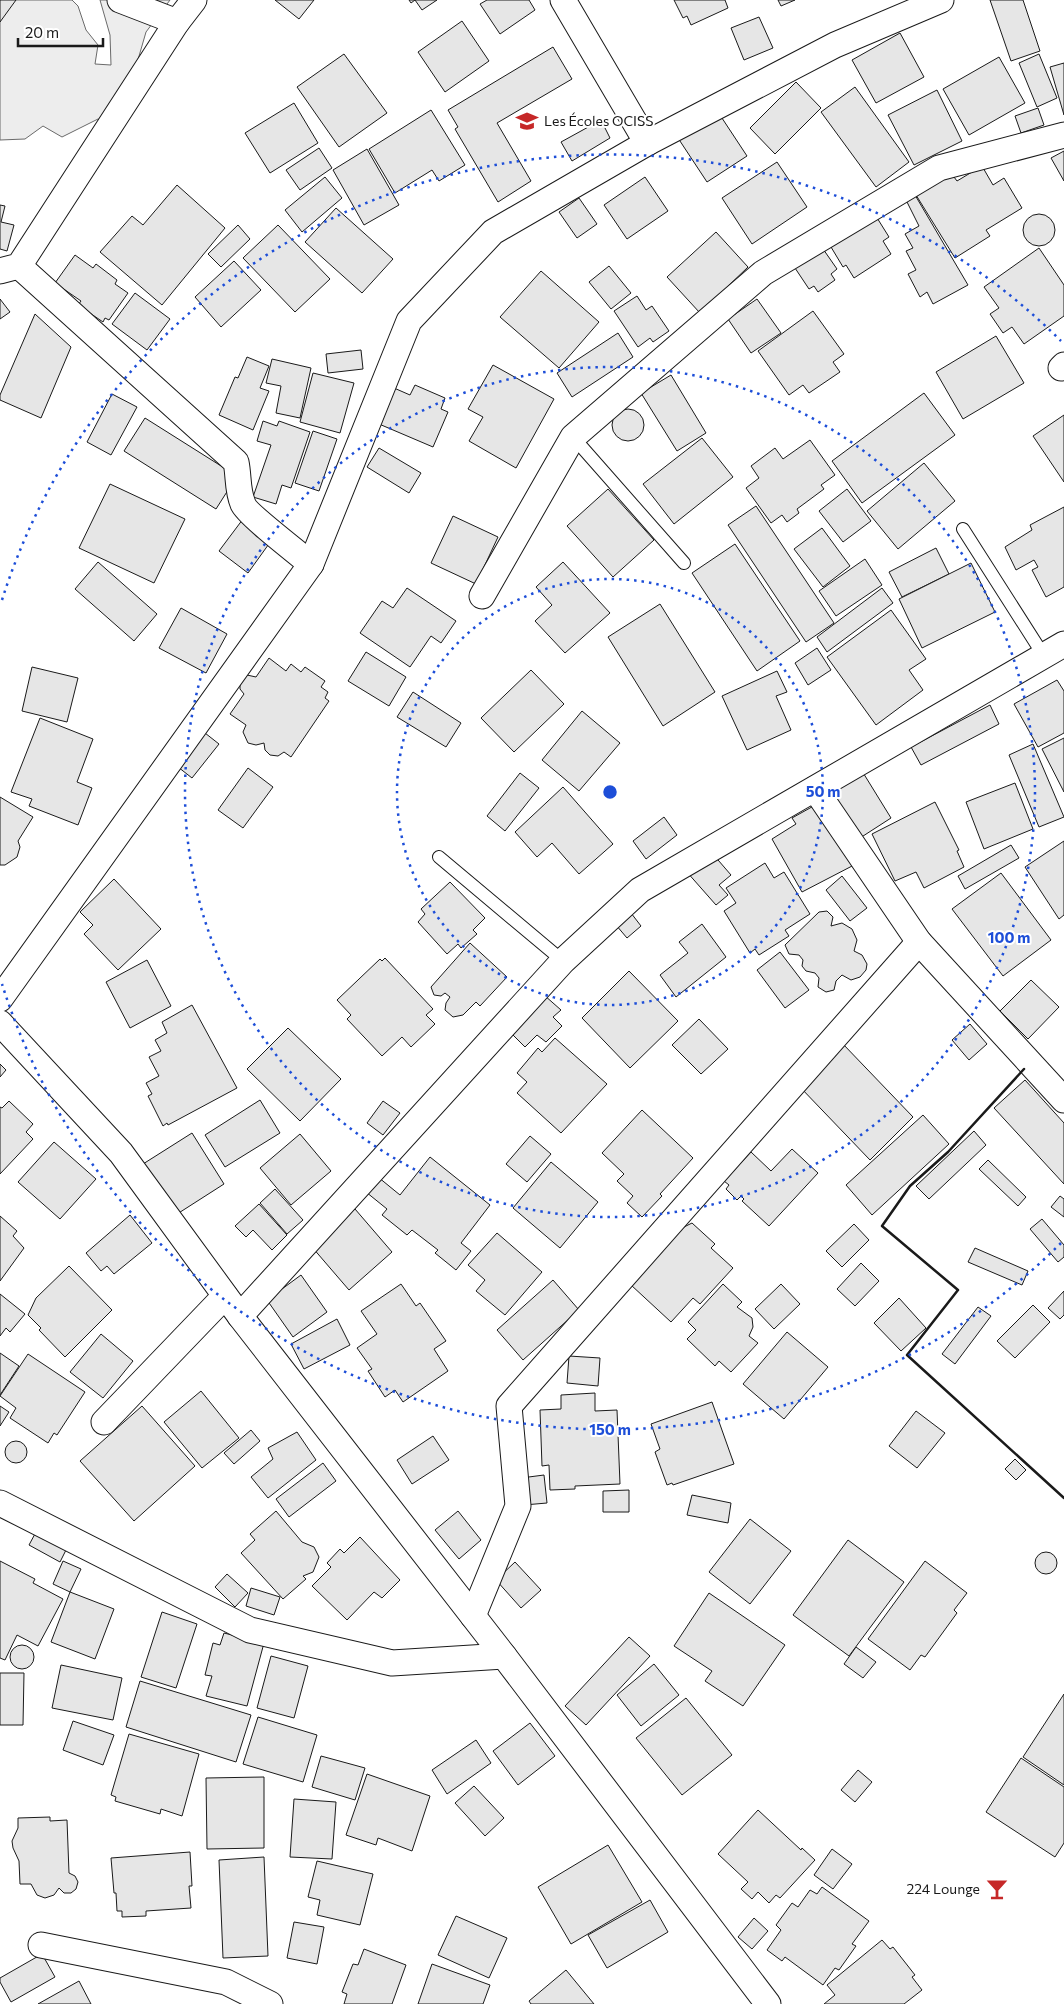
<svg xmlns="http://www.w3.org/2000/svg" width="1064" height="2004" viewBox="0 0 1064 2004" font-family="Commissioner,sans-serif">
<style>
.green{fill:#ededed;stroke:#6a6a6a}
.building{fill:#e6e6e6;stroke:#1a1a1a}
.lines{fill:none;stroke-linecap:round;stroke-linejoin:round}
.service-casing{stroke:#1a1a1a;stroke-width:14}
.minor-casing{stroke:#1a1a1a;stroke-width:27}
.service{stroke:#fff;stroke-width:12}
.minor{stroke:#fff;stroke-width:25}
.wall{stroke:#1a1a1a;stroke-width:2.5}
.ring{fill:none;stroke:#1d4ed8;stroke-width:2.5;stroke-dasharray:2.5 5}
.labels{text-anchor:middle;stroke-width:4;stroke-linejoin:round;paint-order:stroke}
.poi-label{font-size:14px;fill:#1a1a1a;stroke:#fff;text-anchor:start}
.centre{fill:#1d4ed8;stroke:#fff;stroke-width:2.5}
.ring-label{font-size:15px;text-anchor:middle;font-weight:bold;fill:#1d4ed8;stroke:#fff;stroke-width:4;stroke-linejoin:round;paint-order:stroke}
</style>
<rect width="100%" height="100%" fill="#fff"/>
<polygon class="green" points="5,0 72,0 78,6 86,30 98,45 95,64 111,65 110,35 100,0 170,0 146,32 119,125 98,119 62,137 43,126 25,139 0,140 0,5"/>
<g class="building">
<polygon points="0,0 16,0 0,22"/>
<polygon points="275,0 314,0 299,19"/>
<polygon points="409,0 437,0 422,10 415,0 411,3"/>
<polygon points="487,0 529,0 535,10 500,34 480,4"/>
<polygon points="674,0 725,0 728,8 691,25 687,16 683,18"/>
<polygon points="778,0 795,0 781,6"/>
<polygon points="990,0 1023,0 1040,51 1011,61"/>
<polygon points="759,17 773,48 744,60 731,28"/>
<polygon points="462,21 489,61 445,92 418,52"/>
<polygon points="900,33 924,77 876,103 852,60"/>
<polygon points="553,47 572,79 497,123 531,181 498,202 455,129 458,127 448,110"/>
<polygon points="344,54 387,113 339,147 297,87"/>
<polygon points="1039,54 1057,98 1037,107 1019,63"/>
<polygon points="999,57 1025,103 969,135 943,89"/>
<polygon points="1064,63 1064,115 1050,67"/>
<polygon points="796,82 821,108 775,154 750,128"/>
<polygon points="855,87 909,162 876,187 821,112"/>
<polygon points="937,90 962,141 914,165 888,115"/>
<polygon points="294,103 318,143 270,173 245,133"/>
<polygon points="1038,108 1044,125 1021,133 1015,116"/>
<polygon points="716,109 747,156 707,182 676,135"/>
<polygon points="431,110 465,165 439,181 432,170 395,193 369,149"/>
<polygon points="601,120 610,138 572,161 561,142"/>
<polygon points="319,148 332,168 300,190 286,170"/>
<polygon points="367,149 399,205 364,225 333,170"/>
<polygon points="1064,151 1064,181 1051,158"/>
<polygon points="777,162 807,207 752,244 722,198"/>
<polygon points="982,166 993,185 1004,178 1022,208 986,230 990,236 955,258 916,195 951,173 957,181"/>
<polygon points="325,177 342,198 302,232 285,210"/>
<polygon points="645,177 668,211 627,239 604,205"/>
<polygon points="177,185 225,228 162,305 100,252 132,216 143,225"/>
<polygon points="915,195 968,285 933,304 927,292 920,297 908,274 916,270 906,251 913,248 905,234 919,226 906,200"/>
<polygon points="579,198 597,224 577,238 559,212"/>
<polygon points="0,205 5,206 1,222 14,225 7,251 0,249"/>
<polygon points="336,208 393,259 362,293 305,242"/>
<polygon points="874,213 889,237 883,241 891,254 854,278 846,265 843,267 828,242"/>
<circle cx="1039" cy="230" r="16"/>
<polygon points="238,225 250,239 221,267 208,254"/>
<polygon points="278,225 330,279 295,312 243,258"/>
<polygon points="716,232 748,267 700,313 667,277"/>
<polygon points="821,246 837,269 831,274 835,280 818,292 814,286 809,289 793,265"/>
<polygon points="1039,248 1064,285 1064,316 1024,344 1012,327 1003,333 990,314 999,308 984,287"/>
<polygon points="75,255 93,268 96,264 117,280 115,284 128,293 109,320 105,318 103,322 78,305 81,301 55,283"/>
<polygon points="234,261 261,290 221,327 195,297"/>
<polygon points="609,266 631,293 611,309 589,282"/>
<polygon points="541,271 599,322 559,368 500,317"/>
<polygon points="135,293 170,319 147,350 112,324"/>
<polygon points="637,296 646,310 652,306 669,331 653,342 650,338 638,347 614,311"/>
<polygon points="0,299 10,312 0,319"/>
<polygon points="757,299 781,333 751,353 728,319"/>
<polygon points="813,311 844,354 833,362 840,372 809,393 803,385 789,395 758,351"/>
<polygon points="35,314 71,347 41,418 0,400 0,395"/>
<polygon points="618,333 633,357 572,397 557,373"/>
<polygon points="996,336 1024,383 963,419 936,372"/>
<polygon points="361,350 363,369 328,373 326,354"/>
<polygon points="247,357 269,366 260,388 269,391 253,430 219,415 235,377 238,378"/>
<polygon points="272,359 311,368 300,418 276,413 281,386 266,383"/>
<polygon points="493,365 554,399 516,468 469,441 483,417 468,409"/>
<polygon points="313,373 354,383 340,433 300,422"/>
<polygon points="671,375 706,433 677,451 641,393"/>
<polygon points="415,385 445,398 441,409 448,412 433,447 379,424 394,388 410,395"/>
<polygon points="924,393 955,435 862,503 832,461"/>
<polygon points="112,394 137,407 111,455 87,442"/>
<circle cx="628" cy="425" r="16"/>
<polygon points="1064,415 1064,482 1033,436"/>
<polygon points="145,418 237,476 216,509 124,451"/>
<polygon points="263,421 277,426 279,421 310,432 291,488 282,485 276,504 253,497 271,445 257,441"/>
<polygon points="313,431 337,439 319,491 295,483"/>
<polygon points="702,438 733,477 674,524 643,484"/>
<polygon points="810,440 835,475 821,485 824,489 797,509 799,513 787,522 782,515 771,523 746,488 759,478 751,466 775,448 783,459"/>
<polygon points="379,448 421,473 409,493 367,467"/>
<polygon points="924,463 955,501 898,549 867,511"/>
<polygon points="110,484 185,519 154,583 79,548"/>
<polygon points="608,489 654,540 613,577 567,526"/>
<polygon points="847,489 871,521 843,542 819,511"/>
<polygon points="756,506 834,623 806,642 728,525"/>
<polygon points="1064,507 1064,587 1046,597 1032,570 1038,567 1034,560 1016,570 1005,547 1032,530 1030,525"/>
<polygon points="453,516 498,537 476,584 431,563"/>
<polygon points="243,519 271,541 248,573 219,551"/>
<polygon points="822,528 850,566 823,587 794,549"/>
<polygon points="735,544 800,641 757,671 692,573"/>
<polygon points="936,548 949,574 902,597 889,572"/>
<polygon points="865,559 882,585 836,616 819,591"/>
<polygon points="98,562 157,614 134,641 75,589"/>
<polygon points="563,562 610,613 565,653 535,621 552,605 536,587"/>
<polygon points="971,563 995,612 922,648 899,599"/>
<polygon points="407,588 456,621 441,643 431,636 410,667 360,633 382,601 393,608"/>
<polygon points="882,588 893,603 827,652 817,637"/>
<polygon points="660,604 715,692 663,726 608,637"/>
<polygon points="181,608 227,634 206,673 159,648"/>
<polygon points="891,610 926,659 909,670 923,690 876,725 827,657"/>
<polygon points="817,648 831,670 808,685 795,663"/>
<polygon points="366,652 406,677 389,706 348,681"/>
<polygon points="269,658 286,671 291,664 301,672 305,667 325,681 321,687 328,692 325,698 329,701 291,757 284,752 278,756 270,755 265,750 264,743 256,745 248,743 243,732 246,725 230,714 244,694 240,689 240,682 247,675 256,677"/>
<polygon points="32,667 78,678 67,722 22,711"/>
<polygon points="531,670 564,704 514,752 481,718"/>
<polygon points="777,671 787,692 776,696 791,730 747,750 722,696"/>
<polygon points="1057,680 1064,691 1064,733 1038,747 1014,704"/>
<polygon points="413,692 461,723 446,747 397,717"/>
<polygon points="990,705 999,724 921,765 911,747"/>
<polygon points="582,711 620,743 579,791 542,760"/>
<polygon points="40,718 93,739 77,782 92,788 78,825 29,806 32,799 11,792"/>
<polygon points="205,733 219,744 192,778 178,767"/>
<polygon points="1064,738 1064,792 1042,749"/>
<polygon points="1033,744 1064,817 1039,827 1009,755"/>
<polygon points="248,768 273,787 243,828 218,810"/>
<polygon points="862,771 891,818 860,838 830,792"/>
<polygon points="520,773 539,788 505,831 487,816"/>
<polygon points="1015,783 1033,829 984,849 966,802"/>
<polygon points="563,787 613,844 579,874 552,843 537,857 515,832"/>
<polygon points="0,797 33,817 18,841 20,847 17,857 5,865 0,865"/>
<polygon points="935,802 959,850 957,851 964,867 924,888 916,872 895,881 872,834"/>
<polygon points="819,803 854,865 802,892 772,839 796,824 792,818"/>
<polygon points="664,817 677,835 646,859 633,841"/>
<polygon points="1064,841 1064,915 1059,919 1025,867"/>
<polygon points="1011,845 1019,858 965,889 958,876"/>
<polygon points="712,853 731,875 719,885 728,895 716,905 686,871"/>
<polygon points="765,863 774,878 784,872 810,914 785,930 789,936 759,955 755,949 750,953 724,911 736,903 726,888"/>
<polygon points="1001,873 1051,940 1003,976 952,909"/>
<polygon points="842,876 867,908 850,921 826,890"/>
<polygon points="114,879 161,929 118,970 84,934 93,925 80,912"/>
<polygon points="450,882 485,918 473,930 477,934 461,948 458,944 447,954 418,922 425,914 421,909"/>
<polygon points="827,911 833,917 831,926 842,923 852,929 857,940 854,951 862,955 867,964 866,970 860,977 851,980 842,975 836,981 834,990 826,992 818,987 819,978 815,973 806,971 802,966 803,960 799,955 789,954 785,945 819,912"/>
<polygon points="631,913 641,926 627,938 616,925"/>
<polygon points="702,924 726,957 676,997 660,975 688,953 679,942"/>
<polygon points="470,943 507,977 480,1006 476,1002 463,1015 453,1017 445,1010 446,1003 450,997 445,993 441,996 434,995 431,987"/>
<polygon points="780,952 809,990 785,1008 757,970"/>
<polygon points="385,958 433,1009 426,1015 435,1024 411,1047 402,1037 382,1056 347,1019 351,1015 337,1000 380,959 382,961"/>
<polygon points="147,960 171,1006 130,1028 106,982"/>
<polygon points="629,971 678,1021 630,1068 582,1018"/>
<polygon points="1031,980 1059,1007 1028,1039 1000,1011"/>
<polygon points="544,995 561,1010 553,1017 562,1026 546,1042 537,1035 525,1047 509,1031"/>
<polygon points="192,1005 237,1088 168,1125 167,1123 163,1126 148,1096 152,1094 146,1083 159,1076 149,1057 161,1051 155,1040 167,1033 162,1022"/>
<polygon points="699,1019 728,1049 701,1074 672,1045"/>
<polygon points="970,1024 987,1044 969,1060 952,1040"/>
<polygon points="288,1028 341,1079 300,1121 247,1069"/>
<polygon points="555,1038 607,1084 561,1133 517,1093 527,1082 517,1073 538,1048 542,1052"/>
<polygon points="842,1043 913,1117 870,1160 799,1086"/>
<polygon points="0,1064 6,1070 0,1077"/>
<polygon points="1025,1080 1064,1123 1064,1184 994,1108"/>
<polygon points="260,1100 280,1133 225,1167 205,1135"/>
<polygon points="9,1101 33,1124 26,1132 33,1139 0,1174 0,1107 2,1108"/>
<polygon points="383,1101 400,1113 383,1135 367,1123"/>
<polygon points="642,1110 693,1158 660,1194 662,1196 642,1217 627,1203 633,1196 617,1181 624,1174 602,1153"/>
<polygon points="923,1115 949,1144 872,1215 846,1185"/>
<polygon points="974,1131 986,1145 929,1199 916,1186"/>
<polygon points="192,1133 224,1184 174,1216 143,1164"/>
<polygon points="300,1134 331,1171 291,1205 260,1168"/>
<polygon points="530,1136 551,1154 527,1182 506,1164"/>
<polygon points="54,1142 96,1179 60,1219 18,1182"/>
<polygon points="792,1149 818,1173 769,1226 742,1201 744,1199 741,1196 737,1200 726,1189 729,1185 724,1181 751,1152 771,1171"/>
<polygon points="430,1157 490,1205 461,1243 471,1251 456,1270 435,1253 438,1250 412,1230 407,1235 382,1215 387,1209 366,1192 378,1177 400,1195"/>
<polygon points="988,1160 1026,1197 1018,1206 979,1169"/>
<polygon points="551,1162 598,1202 560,1248 513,1208"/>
<polygon points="275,1189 303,1220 287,1234 260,1203"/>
<polygon points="1060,1196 1064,1199 1064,1217 1051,1207"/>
<polygon points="259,1204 287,1235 272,1250 253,1230 246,1237 235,1226"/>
<polygon points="355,1209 392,1252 349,1290 312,1247"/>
<polygon points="130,1215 152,1243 114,1274 107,1266 101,1271 86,1253"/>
<polygon points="0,1216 17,1231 13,1236 24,1248 0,1281"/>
<polygon points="1042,1219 1064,1245 1064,1257 1058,1262 1030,1229"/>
<polygon points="692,1223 715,1244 711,1248 733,1268 700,1304 693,1298 671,1322 631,1285 676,1231"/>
<polygon points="854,1224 869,1240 842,1267 826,1251"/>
<polygon points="497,1233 542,1272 505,1315 476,1291 485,1280 468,1265"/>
<polygon points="975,1248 1028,1271 1022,1285 968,1262"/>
<polygon points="861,1263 879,1281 855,1306 837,1289"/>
<polygon points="69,1266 112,1310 65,1357 39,1330 41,1328 28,1315 36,1298"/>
<polygon points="301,1275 327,1312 293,1337 267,1300"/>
<polygon points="553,1280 579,1310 523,1360 497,1330"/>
<polygon points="401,1284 416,1306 420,1303 446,1341 434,1349 448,1371 403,1402 395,1390 385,1397 368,1371 372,1369 357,1348 377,1334 361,1311"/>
<polygon points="723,1284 742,1302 737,1307 752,1318 753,1327 749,1336 758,1343 731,1372 719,1361 715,1366 687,1339 696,1330 688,1322"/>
<polygon points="781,1284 800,1304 774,1329 755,1309"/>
<polygon points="1064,1291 1064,1315 1060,1319 1048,1308"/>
<polygon points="0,1294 25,1314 10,1332 6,1328 0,1336"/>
<polygon points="899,1298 926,1328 901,1351 874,1323"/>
<polygon points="1033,1305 1050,1322 1015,1358 997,1341"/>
<polygon points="978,1307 991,1316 955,1364 942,1354"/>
<polygon points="337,1319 350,1345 304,1369 291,1344"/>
<polygon points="787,1332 828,1367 784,1419 743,1384"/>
<polygon points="101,1334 133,1361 103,1398 70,1372"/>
<polygon points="0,1353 19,1366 0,1395"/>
<polygon points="28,1354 85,1392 57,1435 54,1433 48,1443 10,1418 16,1408 0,1396"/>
<polygon points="569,1356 600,1358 598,1386 567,1383"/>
<polygon points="201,1391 239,1438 202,1468 164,1422"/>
<polygon points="595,1393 595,1411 617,1410 620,1484 575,1486 575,1489 550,1490 549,1465 542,1466 540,1410 561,1409 561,1395"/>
<polygon points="712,1402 734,1464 673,1485 672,1483 667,1485 655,1452 660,1449 651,1424"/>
<polygon points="0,1406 9,1412 0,1426"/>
<polygon points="142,1406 195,1466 134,1521 80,1461"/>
<polygon points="916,1411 945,1433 917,1468 889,1446"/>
<polygon points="251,1430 260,1441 234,1464 224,1453"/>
<polygon points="297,1432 316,1460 268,1498 251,1477 273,1459 268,1448"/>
<polygon points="433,1436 449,1460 412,1484 397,1460"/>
<circle cx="16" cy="1452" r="11"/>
<polygon points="1015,1459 1026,1470 1016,1480 1005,1469"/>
<polygon points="323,1463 336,1481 289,1517 276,1499"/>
<polygon points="544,1475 547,1503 524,1505 521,1478"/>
<polygon points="629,1490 629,1512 603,1512 603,1491"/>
<polygon points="692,1495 731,1503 728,1523 687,1515"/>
<polygon points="276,1511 302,1542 314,1547 319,1557 313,1572 303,1576 306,1579 283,1599 241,1553 255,1540 250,1534"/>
<polygon points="458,1511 481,1540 459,1559 435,1530"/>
<polygon points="750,1519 791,1551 750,1604 709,1572"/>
<polygon points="36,1532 67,1548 60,1562 29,1545"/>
<polygon points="360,1537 400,1580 382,1598 374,1592 347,1620 312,1586 331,1567 327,1563 340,1549 344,1553"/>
<polygon points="848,1540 904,1582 849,1656 793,1615"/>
<circle cx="1046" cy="1563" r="11"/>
<polygon points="0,1561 35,1579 33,1583 63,1599 38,1646 17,1635 5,1660 0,1658"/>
<polygon points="63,1561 81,1569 70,1592 53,1584"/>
<polygon points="925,1561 967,1593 954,1610 957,1613 925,1657 921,1655 910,1670 868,1639"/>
<polygon points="515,1562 541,1590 521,1608 496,1580"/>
<polygon points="227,1574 248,1593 235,1607 215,1587"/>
<polygon points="251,1588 280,1597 274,1615 246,1606"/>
<polygon points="70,1592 114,1609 95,1659 51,1642"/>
<polygon points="709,1593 785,1645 743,1706 705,1681 712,1671 674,1646"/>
<polygon points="162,1612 197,1624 176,1688 141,1677"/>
<polygon points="224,1633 264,1643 247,1706 206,1696 212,1676 205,1675 213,1643 220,1645"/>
<polygon points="629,1637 650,1656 586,1725 565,1706"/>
<circle cx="22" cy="1657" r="12"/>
<polygon points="856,1647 876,1662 863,1678 844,1664"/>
<polygon points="271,1656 308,1666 294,1718 257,1708"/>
<polygon points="654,1664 679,1695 641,1726 617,1695"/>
<polygon points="61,1665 122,1678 113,1720 52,1708"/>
<polygon points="0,1673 24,1673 23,1725 0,1725"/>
<polygon points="140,1681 251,1715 236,1762 126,1727"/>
<polygon points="1064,1694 1064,1785 1023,1757"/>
<polygon points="686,1698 732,1755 682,1795 636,1738"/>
<polygon points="258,1717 317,1735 303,1782 243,1764"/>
<polygon points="73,1721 114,1735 103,1765 63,1750"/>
<polygon points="530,1723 555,1756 518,1785 493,1751"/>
<polygon points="129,1734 199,1754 182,1816 161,1809 160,1814 115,1801 116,1797 111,1795"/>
<polygon points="476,1740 491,1763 447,1794 432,1770"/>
<polygon points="321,1756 365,1768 355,1800 312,1787"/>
<polygon points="1021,1758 1064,1787 1064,1843 1055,1857 986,1812"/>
<polygon points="858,1770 872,1782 855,1802 841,1790"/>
<polygon points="367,1774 430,1796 412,1851 378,1838 376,1845 346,1835"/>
<polygon points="264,1777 264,1848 207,1849 206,1778"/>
<polygon points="474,1786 504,1818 485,1836 455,1803"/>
<polygon points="294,1799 336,1802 332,1859 290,1857"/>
<polygon points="758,1810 801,1850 802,1848 815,1860 780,1898 776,1895 769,1903 758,1892 752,1899 741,1889 748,1882 718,1854"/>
<polygon points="50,1817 50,1821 67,1820 69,1873 75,1876 78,1882 76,1889 71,1893 64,1893 59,1888 54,1895 45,1898 37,1895 31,1884 20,1884 19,1861 13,1848 12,1841 18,1828 18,1818"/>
<polygon points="608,1845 642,1902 571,1944 538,1887"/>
<polygon points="832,1849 852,1864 833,1889 814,1875"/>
<polygon points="190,1852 192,1886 189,1886 191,1908 146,1911 146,1916 122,1917 122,1911 117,1911 116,1893 114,1893 111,1858"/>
<polygon points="264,1857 268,1956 223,1958 219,1860"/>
<polygon points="317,1861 373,1874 360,1925 317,1915 320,1900 308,1897"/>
<polygon points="822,1887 869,1921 852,1944 856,1946 839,1970 835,1968 823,1985 785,1957 782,1961 767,1950 781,1930 776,1925 792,1903 798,1907 810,1890 817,1894"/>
<polygon points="650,1900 668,1932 607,1968 588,1935"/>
<polygon points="456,1916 507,1938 489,1978 438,1955"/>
<polygon points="754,1918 768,1931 752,1949 738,1937"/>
<polygon points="294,1922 324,1927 317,1964 287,1958"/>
<polygon points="882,1940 890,1949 893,1947 915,1975 912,1977 922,1990 904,2004 824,2004 835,1995 827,1985"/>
<polygon points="364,1949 406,1965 392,2004 344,2004 347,1994 342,1992 353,1964 358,1965"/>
<polygon points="42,1954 55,1977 11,2002 0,1982 0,1978"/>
<polygon points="432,1964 490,1985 483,2004 418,2004"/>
<polygon points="566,1970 594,2004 531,2004 529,2001"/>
<polygon points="79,1981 91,2004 38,2004"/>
</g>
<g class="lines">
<g class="service-casing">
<g id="service">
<polyline points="573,437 684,563"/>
<polyline points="963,529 1044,656"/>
<polyline points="439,857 563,961"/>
</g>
</g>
<g class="minor-casing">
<g id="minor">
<polyline points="120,0 177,22"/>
<polyline points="563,0 647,143"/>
<path d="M19,266l217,196c3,14 1,28 7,42 3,9 57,51 68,60"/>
<polyline points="0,271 19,266 177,22 194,0"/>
<polyline points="1061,368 1064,365"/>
<polyline points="482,596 573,437 763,273 939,168 1064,135"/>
<polyline points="815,789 919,942 1064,1100"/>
<polyline points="0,999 311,564 409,321 493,232 647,143 835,45 941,0"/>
<polyline points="0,1023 121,1153 240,1316 504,1656 768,2004"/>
<polyline points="240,1316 563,961 640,890 1064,644"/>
<polyline points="104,1422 225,1296"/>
<polyline points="0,1503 250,1630 392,1663 504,1656"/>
<polyline points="473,1616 518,1506 509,1406 919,942"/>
<polyline points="41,1945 226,1982 270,2004"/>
</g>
</g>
<use href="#service" class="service"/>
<use href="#minor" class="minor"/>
<polyline class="wall" points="1024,1069 948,1152 910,1186 882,1226 958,1290 907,1355 1064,1498"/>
</g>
<g class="ring">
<circle cx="610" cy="792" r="213"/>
<circle cx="610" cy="792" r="425"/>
<path d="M1061 1243A638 638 0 0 1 2 984M2 600A638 638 0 0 1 1061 341"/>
</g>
<defs>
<g id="school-bare" transform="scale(1.725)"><path d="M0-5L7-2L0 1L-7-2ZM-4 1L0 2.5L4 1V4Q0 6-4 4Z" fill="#c62828" stroke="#fff" stroke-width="2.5" paint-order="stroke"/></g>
<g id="bar-bare" transform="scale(1.725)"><path d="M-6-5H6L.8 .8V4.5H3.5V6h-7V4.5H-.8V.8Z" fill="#c62828" stroke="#fff" stroke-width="2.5" paint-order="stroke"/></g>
</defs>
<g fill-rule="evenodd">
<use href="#school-bare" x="527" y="121"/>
<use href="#bar-bare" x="997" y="1889"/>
</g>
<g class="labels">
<g class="poi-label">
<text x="544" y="126">Les Écoles OCISS</text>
<text x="980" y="1894" text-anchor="end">224 Lounge</text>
</g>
</g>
<circle cx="610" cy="792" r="8" class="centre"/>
<g class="ring-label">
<text x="823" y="797">50 m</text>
<text x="1009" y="943">100 m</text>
<text x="610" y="1435">150 m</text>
</g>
<path d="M18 38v8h85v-8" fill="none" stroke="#1a1a1a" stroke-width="2.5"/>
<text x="25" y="38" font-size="15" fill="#1a1a1a" stroke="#ffffff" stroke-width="4" paint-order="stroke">20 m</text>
</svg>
